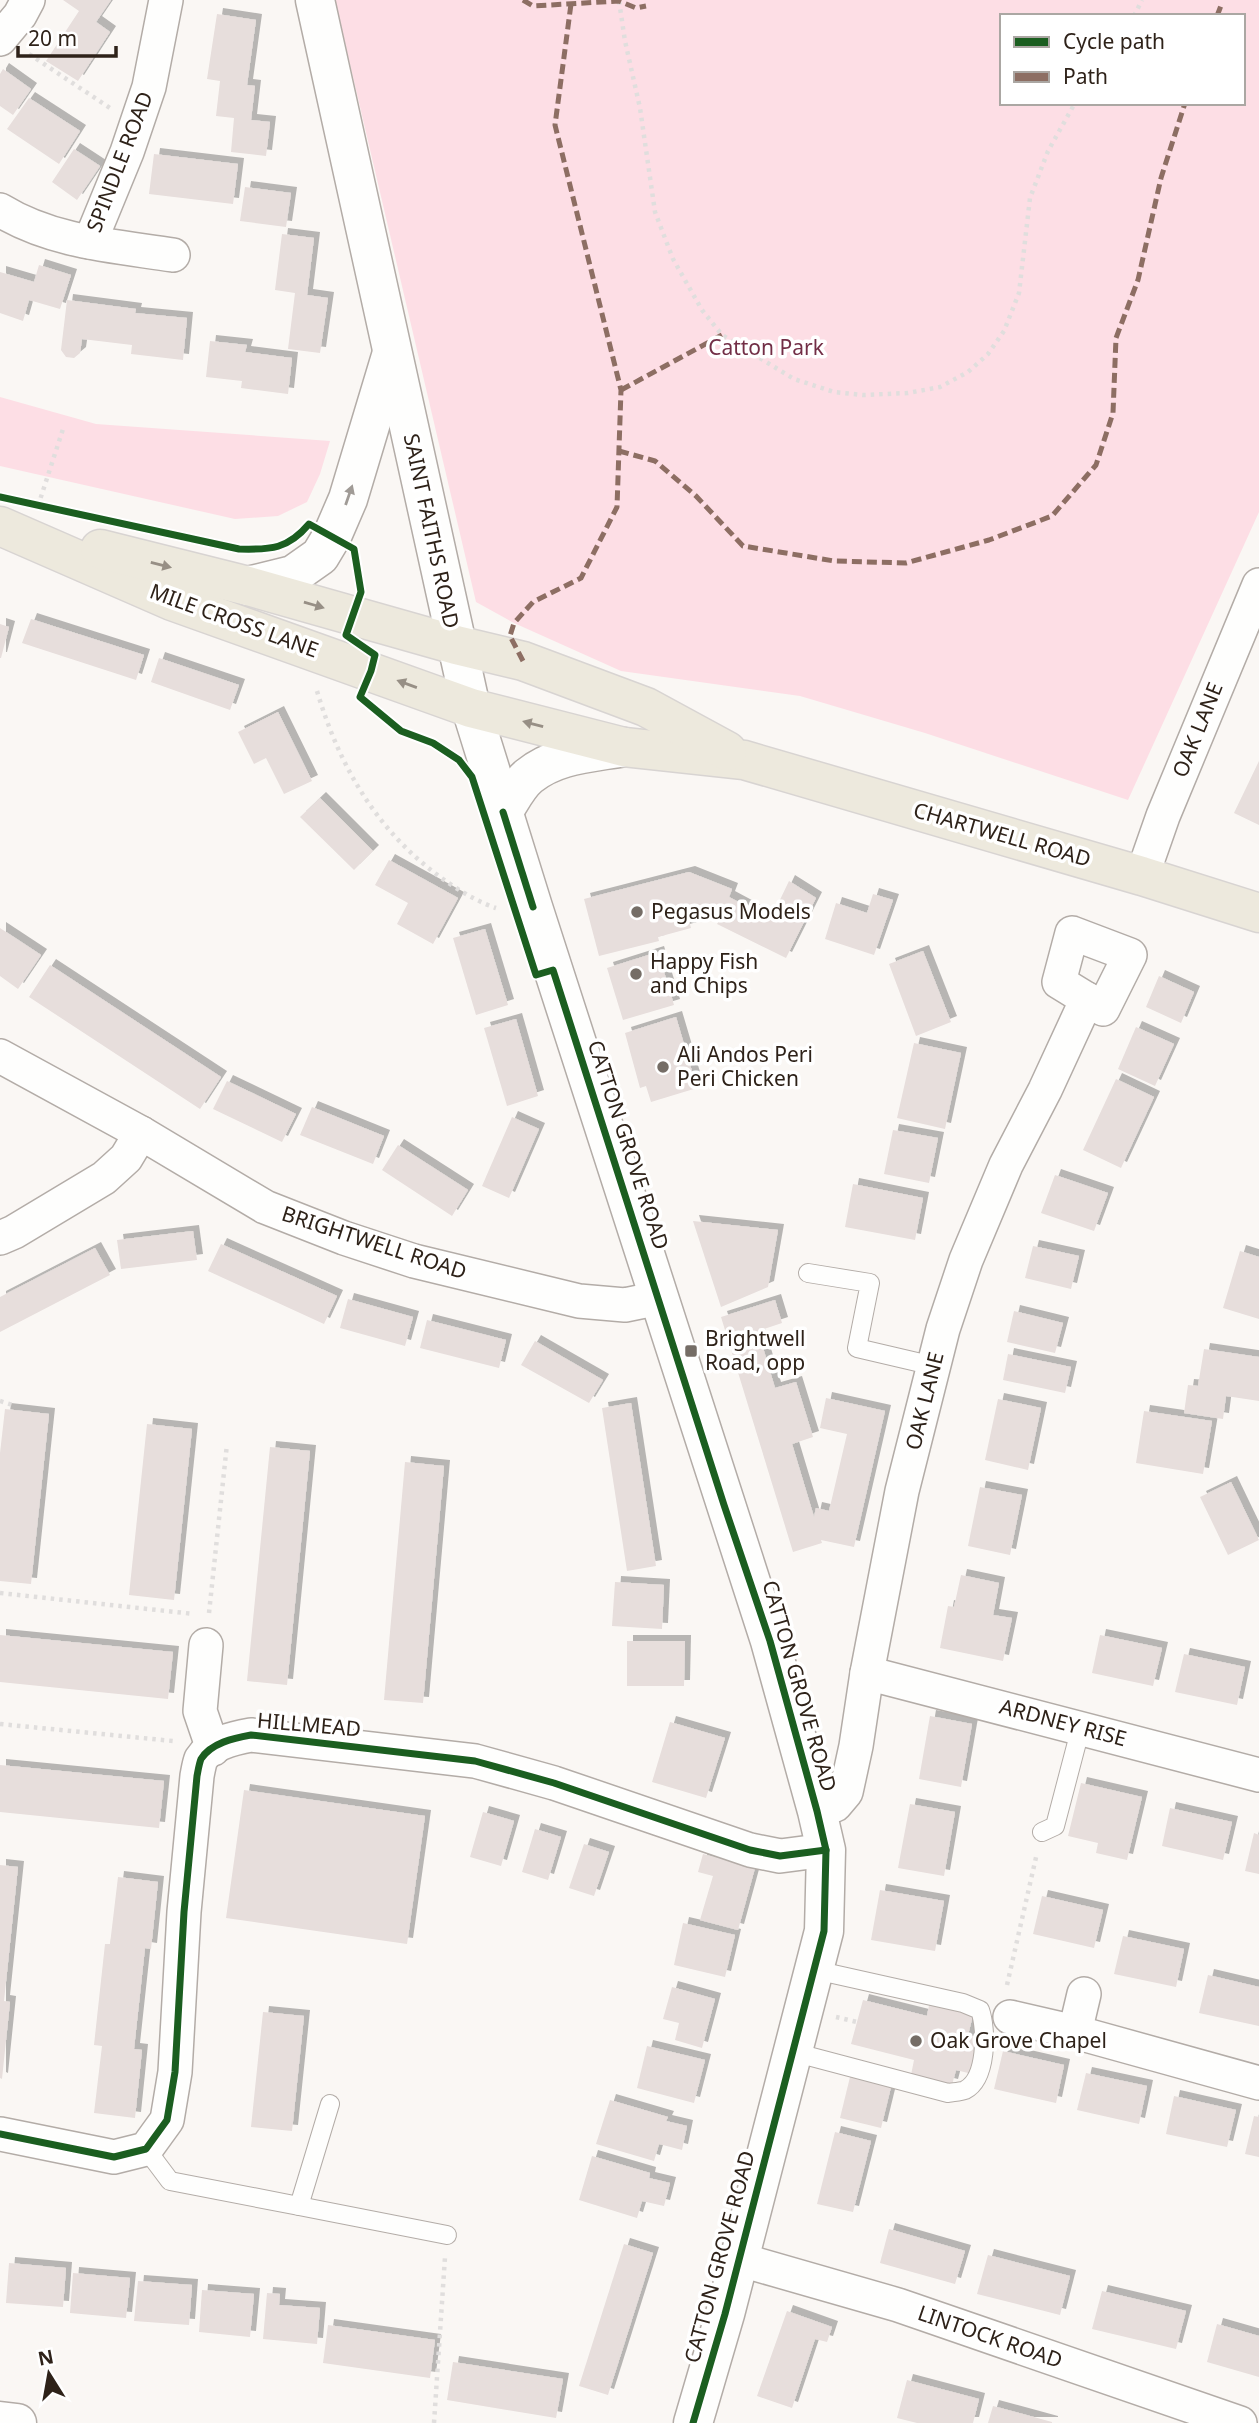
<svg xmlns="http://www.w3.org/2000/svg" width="1259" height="2423" viewBox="0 0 1259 2423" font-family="'Noto Sans',sans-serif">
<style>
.green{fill:#fddee5;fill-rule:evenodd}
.building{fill:#e7dedc;filter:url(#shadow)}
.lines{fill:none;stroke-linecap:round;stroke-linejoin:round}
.lane-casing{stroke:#b3aca7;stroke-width:20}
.street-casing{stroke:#b3aca7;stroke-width:36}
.secondary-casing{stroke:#b3aca7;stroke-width:41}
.highway-casing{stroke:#d8d4d2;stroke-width:41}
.path{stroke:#e0dedd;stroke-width:4.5;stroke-dasharray:3.5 5;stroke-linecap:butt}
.lane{stroke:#fefefd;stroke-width:18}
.street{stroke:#fefefd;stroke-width:33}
.secondary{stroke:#fefefd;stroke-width:38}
.highway{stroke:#ede9dd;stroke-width:38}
.quiet{stroke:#8d6e63;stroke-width:5;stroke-dasharray:10 5;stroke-linecap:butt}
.cycleway-casing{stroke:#fff;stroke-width:11}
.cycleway{stroke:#1b5e20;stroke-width:7}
.oneway{fill:#a09b96}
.oneway2{fill:#978f85}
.poi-dot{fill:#756d66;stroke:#fff;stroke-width:2.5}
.labels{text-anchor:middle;stroke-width:7;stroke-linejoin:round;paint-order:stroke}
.street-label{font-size:21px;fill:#2e2219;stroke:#fff}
.park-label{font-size:21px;fill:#722e46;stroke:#fff}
.poi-label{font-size:21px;fill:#2e2219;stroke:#fff;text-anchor:start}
</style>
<defs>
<filter id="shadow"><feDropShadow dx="6" dy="-6" stdDeviation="0" flood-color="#0004"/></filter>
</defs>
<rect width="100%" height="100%" fill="#faf7f4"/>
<g class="green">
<path d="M335,0h924v512l-131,288 -203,-67 -125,-37 -179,-25 -107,-48 -38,-21zM1002,16h241v87h-241z"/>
<polygon points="0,397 96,424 330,441 320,474 307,502 278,516 235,519 0,466"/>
</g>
<g class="building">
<polygon points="63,0 111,0 96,22 110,32 78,81 46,61 79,11"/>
<polygon points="217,14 256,20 247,85 255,86 251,120 270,122 266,156 231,152 234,118 216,116 220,81 207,79"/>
<polygon points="3,69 31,89 13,115 0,106 0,74"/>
<polygon points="29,98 80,131 59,164 7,129"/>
<polygon points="74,149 100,166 77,200 52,182"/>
<polygon points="154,154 238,164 233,204 149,194"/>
<polygon points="245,187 291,193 286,227 240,221"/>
<polygon points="282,234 314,238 307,295 328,298 320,353 288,349 295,293 275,290"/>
<polygon points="39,265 71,275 60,309 29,300 23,321 0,313 0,272 34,282"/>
<polygon points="67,300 136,309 135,313 187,318 183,360 131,354 132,345 82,339 80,353 74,358 66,357 61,350"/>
<polygon points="210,341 247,345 245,352 292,358 288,394 241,388 242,381 206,377"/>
<polygon points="31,619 144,655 136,680 22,643"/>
<polygon points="0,624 9,627 1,658 0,658"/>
<polygon points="159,658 239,685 230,710 151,682"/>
<polygon points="278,712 312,781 284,794 266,758 254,764 238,732"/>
<polygon points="1259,761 1259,825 1234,813"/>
<polygon points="320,798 373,851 354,870 300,817"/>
<polygon points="389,860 458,898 433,944 397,924 408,903 375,885"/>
<polygon points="689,872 732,889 729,897 772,920 781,909 777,906 789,881 816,898 786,958 717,924 720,919 685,905 691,928 658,937 659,941 599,956 584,899"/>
<polygon points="873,894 893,900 874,955 825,939 836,903 867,913"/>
<polygon points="0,928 41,955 18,989 0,976"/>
<polygon points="485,929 508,1005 476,1015 453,938"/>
<polygon points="923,951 951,1022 916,1036 889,964"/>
<polygon points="658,952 674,1005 623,1020 607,968"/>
<polygon points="50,965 221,1077 200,1109 29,997"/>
<polygon points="1159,976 1194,992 1181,1023 1146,1007"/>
<polygon points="676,1017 697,1088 651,1102 646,1086 640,1088 625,1033"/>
<polygon points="516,1019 538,1096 507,1106 484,1028"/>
<polygon points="1136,1027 1174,1044 1155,1086 1118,1069"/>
<polygon points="914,1043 961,1053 945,1129 897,1118"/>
<polygon points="1116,1079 1154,1097 1121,1168 1083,1150"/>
<polygon points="227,1081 296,1114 282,1142 213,1109"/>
<polygon points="312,1107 384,1136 373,1164 300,1135"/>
<polygon points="512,1117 539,1129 509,1198 482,1186"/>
<polygon points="893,1130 938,1138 929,1183 884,1174"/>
<polygon points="398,1145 468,1190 452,1216 382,1170"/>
<polygon points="1055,1175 1108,1193 1094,1231 1041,1213"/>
<polygon points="853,1184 923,1198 915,1240 845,1227"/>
<polygon points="693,1221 778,1230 768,1287 721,1307"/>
<polygon points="193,1231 197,1260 121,1269 117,1240"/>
<polygon points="221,1244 337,1296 324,1324 208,1271"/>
<polygon points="1033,1246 1079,1256 1071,1289 1025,1278"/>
<polygon points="95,1248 110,1275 0,1332 0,1297"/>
<polygon points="1240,1251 1259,1257 1259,1319 1223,1308"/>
<polygon points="348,1299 413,1317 405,1346 340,1328"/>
<polygon points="775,1300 782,1323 758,1331 775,1388 796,1382 813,1437 792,1444 814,1517 816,1508 829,1511 847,1434 820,1428 826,1398 885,1411 854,1547 821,1540 822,1543 793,1552 721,1317"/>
<polygon points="1014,1311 1063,1323 1055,1353 1007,1342"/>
<polygon points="427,1320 506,1340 499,1368 420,1348"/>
<polygon points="535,1341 603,1380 589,1403 521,1365"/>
<polygon points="1204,1349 1259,1357 1259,1401 1226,1396 1223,1419 1184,1413 1188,1385 1198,1386"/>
<polygon points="1008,1354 1071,1367 1065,1393 1003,1380"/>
<polygon points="998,1399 1041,1408 1028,1470 985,1460"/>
<polygon points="631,1403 656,1566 627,1571 602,1408"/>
<polygon points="5,1409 49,1414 31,1584 0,1581 0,1453"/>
<polygon points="1144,1411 1212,1421 1203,1474 1136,1463"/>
<polygon points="147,1424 192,1429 174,1600 129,1595"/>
<polygon points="270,1447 310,1451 287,1685 247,1681"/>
<polygon points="405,1462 444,1466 423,1703 384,1700"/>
<polygon points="1231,1482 1259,1540 1228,1555 1200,1497"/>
<polygon points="980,1487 1022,1495 1010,1555 968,1546"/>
<polygon points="961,1575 999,1583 993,1615 1012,1618 1003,1661 940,1648 948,1606 954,1607"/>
<polygon points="615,1582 664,1585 662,1629 612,1626"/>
<polygon points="0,1635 173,1652 168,1699 0,1682"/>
<polygon points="1100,1635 1162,1648 1153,1686 1092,1673"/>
<polygon points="627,1641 685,1641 684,1686 627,1686"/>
<polygon points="1184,1654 1245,1667 1237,1705 1175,1692"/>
<polygon points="930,1716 972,1724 961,1787 919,1779"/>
<polygon points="670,1722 725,1738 706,1798 652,1782"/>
<polygon points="0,1765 164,1781 159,1828 0,1812"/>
<polygon points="1081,1783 1142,1797 1127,1860 1096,1853 1098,1843 1068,1836"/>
<polygon points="244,1790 425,1816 407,1944 226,1918"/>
<polygon points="910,1804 955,1812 944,1876 898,1868"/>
<polygon points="1170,1808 1232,1822 1223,1860 1162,1846"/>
<polygon points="483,1812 514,1821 501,1866 470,1857"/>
<polygon points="535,1829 561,1837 548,1880 522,1872"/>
<polygon points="1254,1833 1259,1835 1259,1874 1245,1871"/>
<polygon points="584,1844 609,1852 594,1896 569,1888"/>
<polygon points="703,1854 755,1868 738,1930 700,1920 713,1876 698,1872"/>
<polygon points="0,1865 18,1867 4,2001 10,2002 2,2079 0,2078"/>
<polygon points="118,1877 158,1882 151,1949 145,1948 134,2049 142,2050 135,2118 94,2113 102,2046 94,2045 105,1944 110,1944"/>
<polygon points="880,1890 944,1901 935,1951 871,1940"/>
<polygon points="1042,1896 1103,1910 1094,1948 1033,1934"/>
<polygon points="683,1923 735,1935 725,1977 674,1965"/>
<polygon points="1123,1936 1184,1949 1176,1987 1114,1974"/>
<polygon points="1208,1975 1259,1987 1259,2026 1199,2013"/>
<polygon points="672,1987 715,1999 702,2048 675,2040 679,2023 663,2019"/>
<polygon points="863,2000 927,2016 929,2005 973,2015 968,2035 980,2038 972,2074 956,2070 952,2085 911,2075 914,2060 851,2044"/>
<polygon points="263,2012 304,2016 292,2131 251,2127"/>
<polygon points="647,2046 705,2060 694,2103 637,2088"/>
<polygon points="1003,2051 1064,2065 1056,2103 994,2089"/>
<polygon points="1086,2073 1147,2086 1139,2124 1077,2110"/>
<polygon points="850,2077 891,2087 881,2128 840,2118"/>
<polygon points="1174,2096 1236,2110 1227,2147 1166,2134"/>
<polygon points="610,2100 668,2117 666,2121 687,2126 682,2150 659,2144 654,2161 596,2144"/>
<polygon points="1254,2116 1259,2117 1259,2157 1245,2154"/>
<polygon points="835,2132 871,2141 853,2212 817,2204"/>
<polygon points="592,2156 650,2173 649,2178 670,2183 664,2206 642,2201 637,2218 579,2200"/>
<polygon points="889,2229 965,2251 955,2284 880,2263"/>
<polygon points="624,2244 653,2253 608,2395 579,2386"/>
<polygon points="988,2255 1070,2276 1060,2315 977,2294"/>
<polygon points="9,2263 66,2268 63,2307 6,2303"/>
<polygon points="73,2273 130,2278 126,2318 70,2313"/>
<polygon points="138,2281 192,2285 189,2325 134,2321"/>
<polygon points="202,2290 254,2294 250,2337 199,2332"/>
<polygon points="1102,2291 1186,2311 1176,2349 1092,2329"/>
<polygon points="267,2293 280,2294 279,2305 320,2308 317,2344 263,2339"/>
<polygon points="787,2311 832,2327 827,2342 815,2339 792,2408 757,2396"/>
<polygon points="1217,2324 1259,2336 1259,2377 1207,2362"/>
<polygon points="328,2325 435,2340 430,2378 323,2363"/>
<polygon points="453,2362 563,2379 556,2418 447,2400"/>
<polygon points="907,2380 979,2399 973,2423 917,2423 897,2418"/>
<polygon points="993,2406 1052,2422 1052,2423 988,2423"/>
</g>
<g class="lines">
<g class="lane-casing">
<g id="lane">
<polyline points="808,1273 870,1283 857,1348 934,1366"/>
<polyline points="1042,1832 1055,1826 1081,1727"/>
<path d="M793,2052l155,41c5,-1 12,-1 17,-3 22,-11 22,-60 15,-80l-17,-7 -148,-33"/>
<polyline points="146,2149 170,2181 299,2206 330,2104"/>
<polyline points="299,2206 447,2235"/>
</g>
</g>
<g class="street-casing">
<g id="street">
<polyline points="0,39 20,15 28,0"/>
<path d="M0,210c52,32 114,36 173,45"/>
<polyline points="90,242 127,152 149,87 166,0"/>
<polyline points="1142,876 1163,816 1259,585"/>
<polygon points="1072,933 1130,955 1103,1009 1059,982"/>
<polyline points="0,1056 141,1133 265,1207 344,1238 414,1261 579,1301 625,1305 659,1298"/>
<polyline points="0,1238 14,1232 104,1178 126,1158 141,1133"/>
<polyline points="206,1645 200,1711 213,1749"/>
<polyline points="867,1673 1259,1775"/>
<polyline points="817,1811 835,1805 846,1792 856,1746 867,1673 902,1491 943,1329 966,1260 1006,1165 1045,1090 1087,999"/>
<polyline points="1010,2017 1075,2032 1259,2083"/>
<polyline points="1075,2032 1084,1994"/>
<path d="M0,2134l114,23 32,-8 21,-29 8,-48 9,-160 13,-136c1,-5 2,-12 4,-17 10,-16 33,-21 50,-24l224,26 79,22 196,67 30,6 46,-6"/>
<polyline points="738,2259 898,2305 1240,2423"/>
</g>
</g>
<g class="secondary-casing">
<g id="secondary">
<polyline points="315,0 471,708 533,907 770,1641 817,1811 826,1850 824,1931 725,2314 693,2423"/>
<polyline points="248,586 293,575 320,556 332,536 348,499 391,356"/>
<path d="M503,812c8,-12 15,-27 26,-36 27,-22 62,-23 95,-29"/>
<polyline points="0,2421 17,2423"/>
</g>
</g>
<g class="highway-casing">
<g id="highway">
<polyline points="0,526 172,601 471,708 624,747 744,760 1142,876 1259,913"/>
<polyline points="100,549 248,586 456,645 523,661 646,707 727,751"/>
</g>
</g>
<g class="path">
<polyline points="619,1 625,41 640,108 655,212 673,259 702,310 722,335 794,379 834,392 863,395 908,393 940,387 968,372 988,354 1004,331 1019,293 1030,198 1048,151 1075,103"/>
<polyline points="1134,16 1142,0"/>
<polyline points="29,54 110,108"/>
<polyline points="38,506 63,429"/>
<polyline points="62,512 84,517"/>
<path d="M317,691c24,81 65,148 136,195 14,9 28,17 43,22"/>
<polyline points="0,1401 16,1406"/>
<polyline points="0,1593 194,1614"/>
<polyline points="209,1613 227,1444"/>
<polyline points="0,1724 173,1741"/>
<polyline points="1007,1985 1037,1853"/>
<polyline points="836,2017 857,2022"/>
<polyline points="434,2423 445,2257"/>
</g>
<use href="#lane" class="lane"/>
<use href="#street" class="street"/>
<use href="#secondary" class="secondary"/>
<use href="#highway" class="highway"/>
<g class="quiet">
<polyline points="523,0 533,6 619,1 636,8 646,6"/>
<polyline points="1217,16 1222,3"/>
<polyline points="621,390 722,335"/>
<polyline points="619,451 655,461 696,496 743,546 834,561 906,563 989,540 1052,516 1096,465 1113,413 1116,338 1138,280 1161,178 1185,103"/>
<polyline points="523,661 510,636 514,623 533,602 581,578 617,507 621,390 555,125 571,4"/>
</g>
<g class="cycleway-casing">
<g id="cycleway">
<path d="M0,497l239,52c32,1 49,0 70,-25l45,25 7,43 -15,43 29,20 -4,16 -11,26 41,34 32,12 26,17 13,17 64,198 17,-5 171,535 46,136 47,170 9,39 -2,81 -99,383 -32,109"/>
<polyline points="503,812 533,907"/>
<path d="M0,2134l114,23 32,-8 21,-29 8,-48 9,-160 13,-136c1,-5 2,-12 4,-17 10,-16 33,-21 50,-24l224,26 79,22 196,67 30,6 46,-6"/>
</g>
</g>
<use href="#cycleway" class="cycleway"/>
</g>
<defs><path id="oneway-solid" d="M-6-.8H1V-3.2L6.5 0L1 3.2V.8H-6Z" transform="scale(1.75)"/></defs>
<use class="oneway" href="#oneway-solid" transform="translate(349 495) rotate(-71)"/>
<g class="oneway2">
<use href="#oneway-solid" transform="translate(161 565) rotate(14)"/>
<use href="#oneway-solid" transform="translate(314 605) rotate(16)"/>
<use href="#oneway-solid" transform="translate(407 684) rotate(-160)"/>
<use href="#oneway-solid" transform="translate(533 724) rotate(-165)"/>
</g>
<g class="poi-dot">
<circle cx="637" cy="912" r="7"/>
<circle cx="636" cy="974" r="7"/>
<circle cx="663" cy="1067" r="7"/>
<rect x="684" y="1344" width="14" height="14" rx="3.5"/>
<circle cx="916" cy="2041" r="7"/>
</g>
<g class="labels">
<g class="street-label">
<text transform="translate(120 162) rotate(-69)" y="7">SPINDLE ROAD</text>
<text transform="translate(431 531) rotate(78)" y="7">SAINT FAITHS ROAD</text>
<text transform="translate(234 621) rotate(20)" y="7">MILE CROSS LANE</text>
<text transform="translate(1198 730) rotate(-68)" y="7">OAK LANE</text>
<text transform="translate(1002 835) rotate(16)" y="7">CHARTWELL ROAD</text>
<text transform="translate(628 1145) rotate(72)" y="7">CATTON GROVE ROAD</text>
<text transform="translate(374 1243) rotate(18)" y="7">BRIGHTWELL ROAD</text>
<text transform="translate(925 1401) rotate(-76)" y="7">OAK LANE</text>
<text transform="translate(799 1686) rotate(74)" y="7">CATTON GROVE ROAD</text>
<text transform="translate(1063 1723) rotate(15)" y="7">ARDNEY RISE</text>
<text transform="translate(309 1725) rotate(5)" y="7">HILLMEAD</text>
<text transform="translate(720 2257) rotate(-75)" y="7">CATTON GROVE ROAD</text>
<text transform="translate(990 2337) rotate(19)" y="7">LINTOCK ROAD</text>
</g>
<g class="park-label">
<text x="766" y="355">Catton Park</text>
</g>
<g class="poi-label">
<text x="651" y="919">Pegasus Models</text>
<text x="650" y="969">Happy Fish<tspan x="650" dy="24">and Chips</tspan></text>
<text x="677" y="1062">Ali Andos Peri<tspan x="677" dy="24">Peri Chicken</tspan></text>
<text x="705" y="1346">Brightwell<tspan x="705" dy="24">Road, opp</tspan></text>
<text x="930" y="2048">Oak Grove Chapel</text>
</g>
</g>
<rect x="1000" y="14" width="245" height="91" fill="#ffffff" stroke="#aba7a3" stroke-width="2"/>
<rect x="1014" y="37" width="35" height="10" fill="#1b5e20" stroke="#aba7a3" stroke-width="2"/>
<text x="1063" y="49" font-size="21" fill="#2e2219">Cycle path</text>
<rect x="1014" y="72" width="35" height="10" fill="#8d6e63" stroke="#aba7a3" stroke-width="2"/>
<text x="1063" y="84" font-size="21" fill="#2e2219">Path</text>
<g transform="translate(49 2374) rotate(349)" stroke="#ffffff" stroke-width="5" paint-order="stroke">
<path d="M0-5L12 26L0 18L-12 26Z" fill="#2e2219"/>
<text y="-10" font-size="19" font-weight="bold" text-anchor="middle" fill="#2e2219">N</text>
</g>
<path d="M18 46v10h98v-10" fill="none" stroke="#2e2219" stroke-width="3.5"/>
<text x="28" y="46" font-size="21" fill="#2e2219" stroke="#ffffff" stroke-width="5" paint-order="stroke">20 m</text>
</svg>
